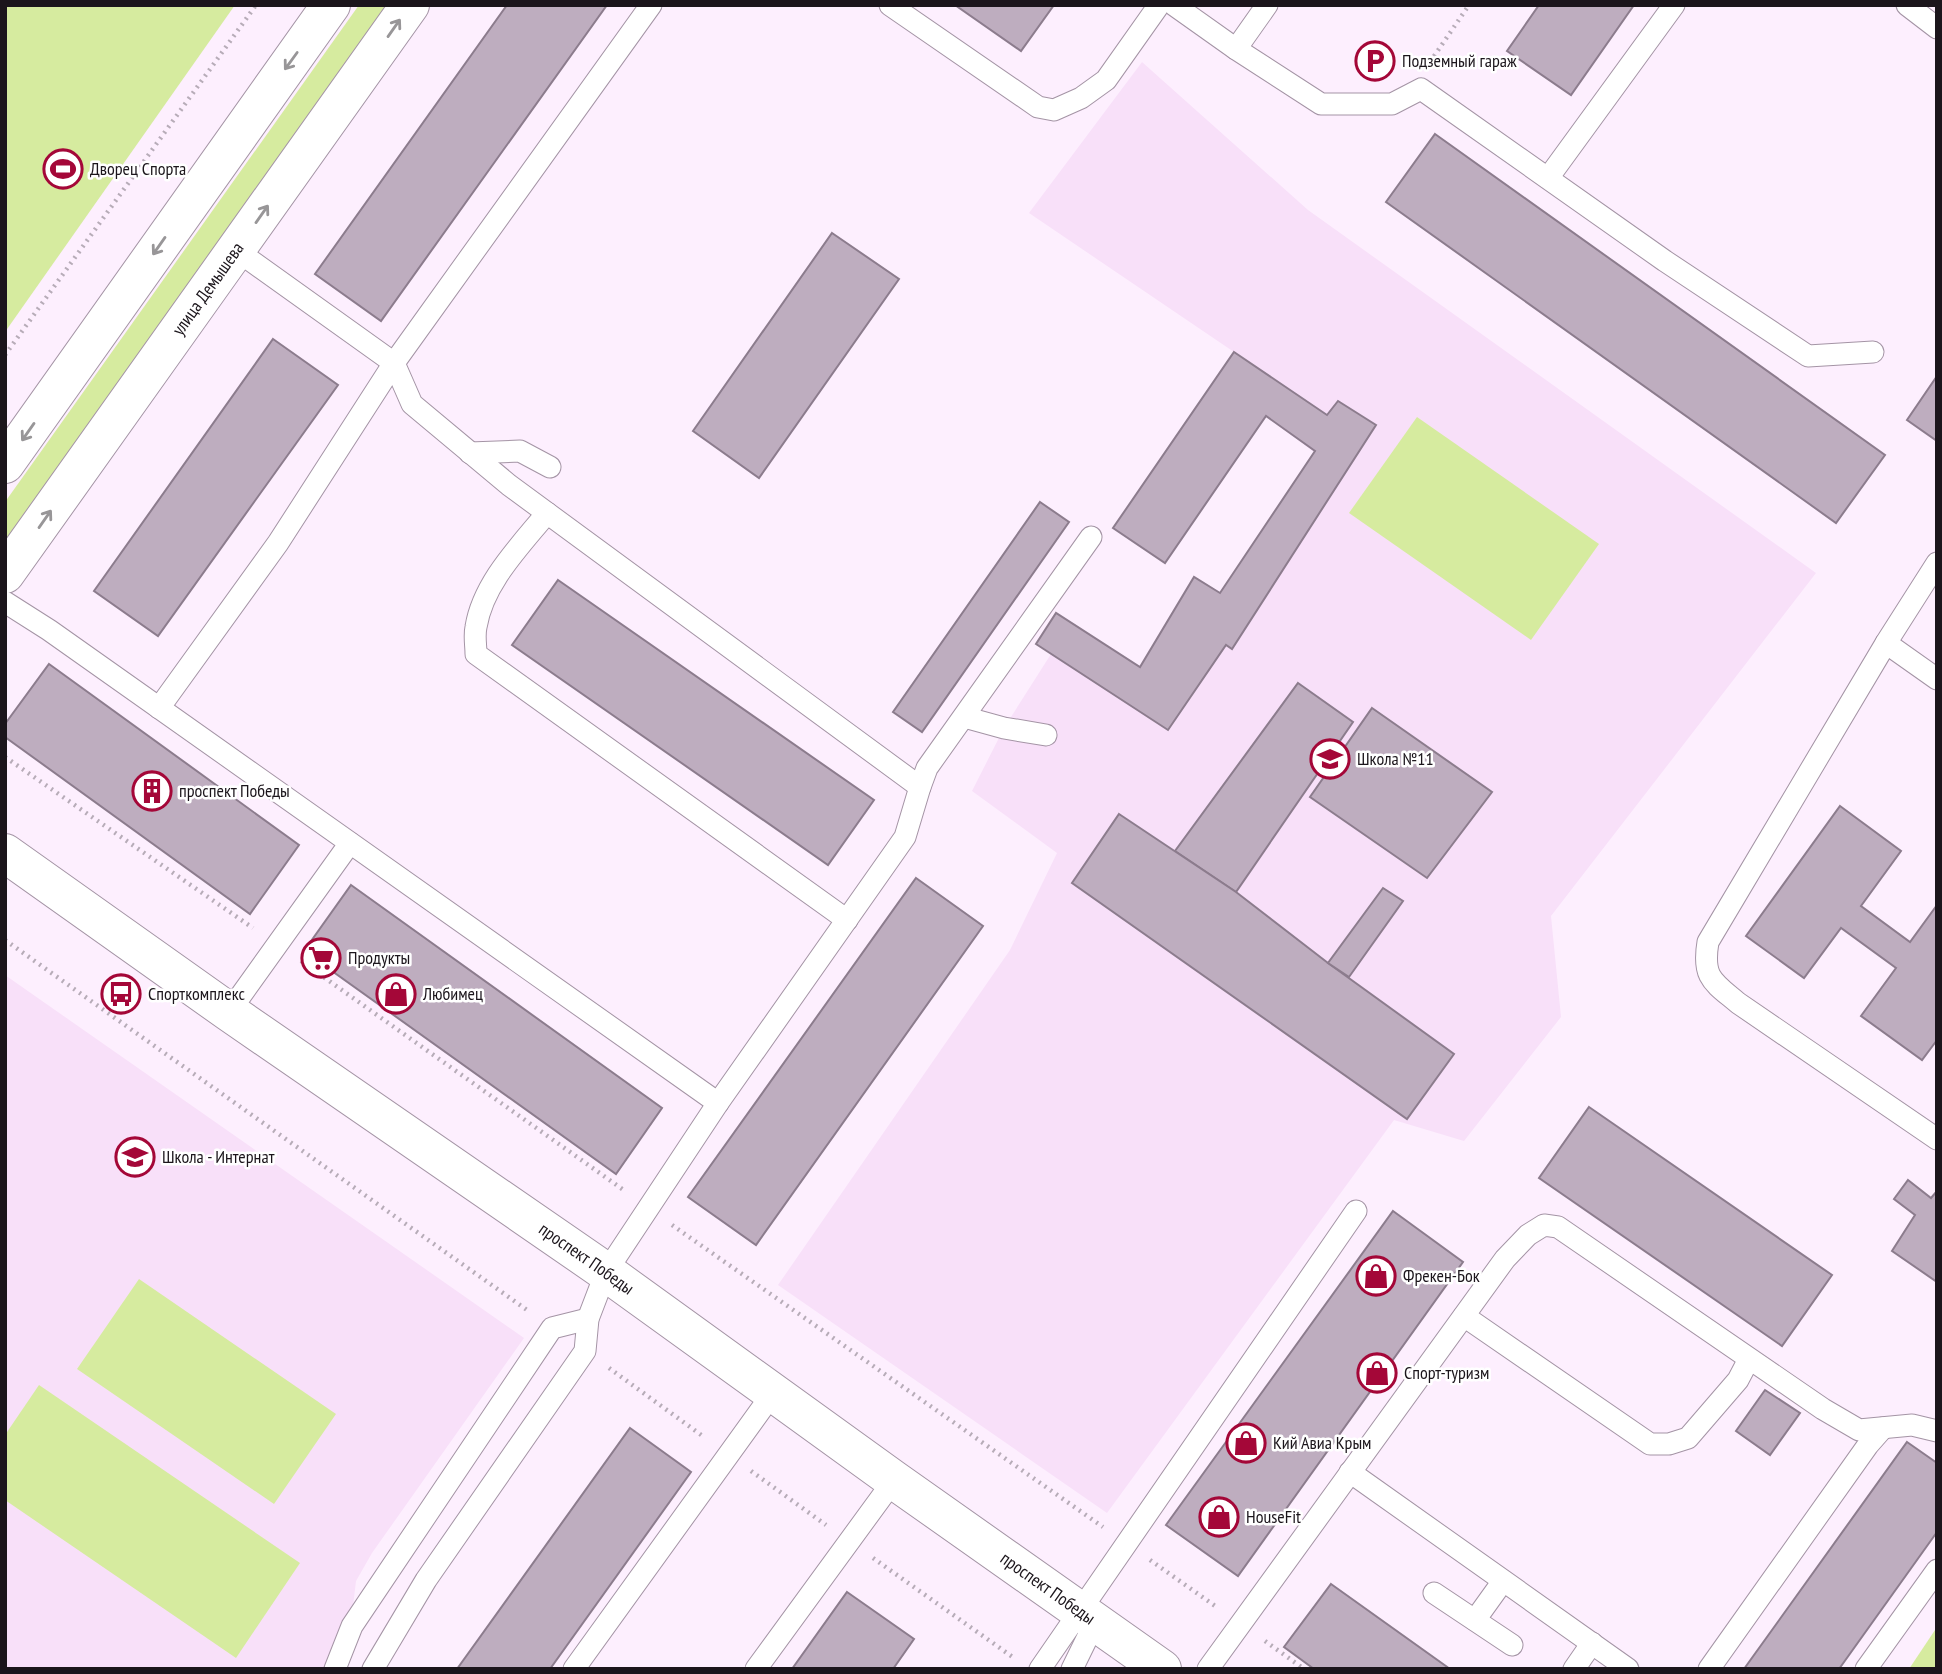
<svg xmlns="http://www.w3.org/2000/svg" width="1942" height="1674" viewBox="0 0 1942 1674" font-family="'PT Sans Narrow',sans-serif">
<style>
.built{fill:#f8e0f9}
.green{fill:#d6eb9f}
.building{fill:#beadbf;stroke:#8c7c8d;stroke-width:2}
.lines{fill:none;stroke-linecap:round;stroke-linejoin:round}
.lane-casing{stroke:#a494a5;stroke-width:23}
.secondary-casing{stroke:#a494a5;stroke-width:40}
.path{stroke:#b7acb8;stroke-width:4.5;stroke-dasharray:2 5;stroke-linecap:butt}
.lane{stroke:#fff;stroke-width:21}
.secondary{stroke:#fff;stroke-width:38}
.oneway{stroke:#989698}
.labels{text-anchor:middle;stroke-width:5;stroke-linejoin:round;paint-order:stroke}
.poi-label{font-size:18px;fill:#1b151b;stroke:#fff;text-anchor:start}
.street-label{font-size:18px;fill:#1b151b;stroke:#fff}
</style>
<rect width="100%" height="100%" fill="#fdeffe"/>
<g class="built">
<polygon points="1142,62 1308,210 1816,573 1551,916 1561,1017 1464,1141 1394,1120 1107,1513 778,1285 1010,950 1057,853 972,791 1004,728 1051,654 1142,713 1314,452 1266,416 1284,386 1029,213"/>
<polygon points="5,975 524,1338 372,1553 356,1581 353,1606 325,1669 5,1669"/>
</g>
<g class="green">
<polygon points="5,5 235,5 5,332"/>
<polygon points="359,5 388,5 5,541 5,502"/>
<polygon points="1417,417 1599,544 1531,640 1349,513"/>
<polygon points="139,1279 336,1414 274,1504 77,1369"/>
<polygon points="39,1385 300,1563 236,1658 5,1500 5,1435"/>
<polygon points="1937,1627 1937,1669 1909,1669"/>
</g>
<g class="building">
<polygon points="507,5 607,5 381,321 315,274"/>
<polygon points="955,5 1054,5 1021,51"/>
<polygon points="1539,5 1634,5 1571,95 1507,51"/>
<polygon points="1435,134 1885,455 1836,523 1386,202"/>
<polygon points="832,233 899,279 759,478 693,431"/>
<polygon points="273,339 338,385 158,636 94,591"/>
<polygon points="1234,352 1327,415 1338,401 1376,425 1232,649 1226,645 1168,730 1036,644 1056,613 1140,667 1194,577 1220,593 1315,451 1266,416 1165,563 1113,528"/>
<polygon points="1937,376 1937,441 1907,420"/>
<polygon points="1040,502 1069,522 922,732 893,712"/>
<polygon points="558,580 874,800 828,865 512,645"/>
<polygon points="49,664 299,845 250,914 5,737 5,724"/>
<polygon points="1298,683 1353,722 1236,892 1175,851"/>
<polygon points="1372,708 1492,792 1427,878 1310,797"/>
<polygon points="1840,806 1901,851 1861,906 1910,942 1937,905 1937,1040 1922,1060 1861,1016 1896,968 1841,928 1804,978 1746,936"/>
<polygon points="1119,814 1236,892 1328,963 1454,1054 1407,1119 1072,883"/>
<polygon points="916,878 983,926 756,1245 688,1197"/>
<polygon points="351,885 662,1108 616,1174 304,951"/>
<polygon points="1383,888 1403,901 1349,977 1328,963"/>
<polygon points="1589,1107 1832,1275 1782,1346 1539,1178"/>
<polygon points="1908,1180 1931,1198 1937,1191 1937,1282 1892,1251 1915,1215 1894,1199"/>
<polygon points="1393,1211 1463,1262 1238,1576 1166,1525"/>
<polygon points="1765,1390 1800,1413 1770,1455 1736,1431"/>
<polygon points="630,1428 691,1472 550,1669 457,1669"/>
<polygon points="1907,1442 1937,1463 1937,1532 1839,1669 1744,1669"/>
<polygon points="1331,1584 1450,1669 1314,1669 1284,1647"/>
<polygon points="847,1592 914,1639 893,1669 792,1669"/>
</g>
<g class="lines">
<g class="lane-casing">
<g id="lane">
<polyline points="890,5 1038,107 1054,110 1081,98 1106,80 1159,5"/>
<polyline points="1174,5 1236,49 1267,5"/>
<polyline points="1907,5 1937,28"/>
<polyline points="1236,49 1321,104 1392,104 1421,89 1665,261 1808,356 1873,352"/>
<polyline points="1548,178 1674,5"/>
<polyline points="236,250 394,363 412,404 509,485 920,787"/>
<polyline points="470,453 520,451 550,467"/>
<path d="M547,513c-27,33 -64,70 -71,114 -2,9 0,18 0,27l371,266"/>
<path d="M1937,563l-51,80 -178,299c-6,36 5,40 30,61l199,136"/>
<polyline points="5,602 49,630 718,1103"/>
<polyline points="1886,643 1937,679"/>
<polyline points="159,708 278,543 394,363 651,5"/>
<polyline points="964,717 1004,728 1046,735"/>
<polyline points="229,1012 350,843"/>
<polyline points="1464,1316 1650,1444 1669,1444 1688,1438 1738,1380 1749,1359"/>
<polyline points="1350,1472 1628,1669"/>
<polyline points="1434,1593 1512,1645"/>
<polyline points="1475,1620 1503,1581"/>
<polyline points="335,1669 352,1626 552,1328 588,1319"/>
<polyline points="373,1669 426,1580 585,1351 588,1319 606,1272 718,1103 905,837 920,787 927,768 1091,537"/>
<polyline points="574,1669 773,1393"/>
<polyline points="756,1669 894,1480"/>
<polyline points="1040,1669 1356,1211"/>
<polyline points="1072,1669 1095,1622"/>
<polyline points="1208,1669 1505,1259 1528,1235 1544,1225 1558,1227 1823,1409 1859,1430 1912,1425 1937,1431"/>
<polyline points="1574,1669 1592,1643"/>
<polyline points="1709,1669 1868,1445 1883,1428"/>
<polyline points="1866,1669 1937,1570"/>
</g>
</g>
<g class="secondary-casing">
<g id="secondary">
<polyline points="5,464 331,5"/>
<path id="s1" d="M5,574l405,-569"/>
<path id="s2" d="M5,853l224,159 377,260 288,208 268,189"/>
</g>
</g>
<g class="path">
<polyline points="1430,62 1469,5"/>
<polyline points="5,355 256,5"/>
<polyline points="5,757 253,928"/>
<polyline points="5,940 527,1310"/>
<polyline points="301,961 625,1191"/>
<polyline points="672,1225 1103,1527"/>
<polyline points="609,1368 704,1437"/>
<polyline points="751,1471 826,1525"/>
<polyline points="873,1558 1014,1658"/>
<polyline points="1150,1560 1218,1608"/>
<polyline points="1265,1641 1304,1669"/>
</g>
<use href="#lane" class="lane"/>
<use href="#secondary" class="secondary"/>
</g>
<defs><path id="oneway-shaft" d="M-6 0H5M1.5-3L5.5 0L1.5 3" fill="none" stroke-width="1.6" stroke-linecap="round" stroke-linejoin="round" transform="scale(1.75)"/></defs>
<g class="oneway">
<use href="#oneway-shaft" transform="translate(394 28) rotate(-55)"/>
<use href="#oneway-shaft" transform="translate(291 61) rotate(126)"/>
<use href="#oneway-shaft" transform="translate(262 214) rotate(-55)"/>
<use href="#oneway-shaft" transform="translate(159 246) rotate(125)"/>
<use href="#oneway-shaft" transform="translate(28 432) rotate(125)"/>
<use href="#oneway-shaft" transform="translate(45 519) rotate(-55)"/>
</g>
<defs>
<g id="parking-ring" transform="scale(2.0125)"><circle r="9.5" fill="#fff" stroke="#a40738" stroke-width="1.5"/><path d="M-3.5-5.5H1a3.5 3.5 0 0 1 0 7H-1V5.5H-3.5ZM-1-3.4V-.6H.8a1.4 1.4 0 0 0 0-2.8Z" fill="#a40738"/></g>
<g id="stadium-ring" transform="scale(2.0125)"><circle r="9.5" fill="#fff" stroke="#a40738" stroke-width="1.5"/><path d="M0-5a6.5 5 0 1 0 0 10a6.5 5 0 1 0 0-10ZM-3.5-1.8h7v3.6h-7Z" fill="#a40738"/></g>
<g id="school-ring" transform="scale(2.0125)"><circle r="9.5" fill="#fff" stroke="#a40738" stroke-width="1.5"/><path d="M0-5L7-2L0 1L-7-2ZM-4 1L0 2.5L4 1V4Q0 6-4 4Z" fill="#a40738"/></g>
<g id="building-ring" transform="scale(2.0125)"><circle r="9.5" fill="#fff" stroke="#a40738" stroke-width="1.5"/><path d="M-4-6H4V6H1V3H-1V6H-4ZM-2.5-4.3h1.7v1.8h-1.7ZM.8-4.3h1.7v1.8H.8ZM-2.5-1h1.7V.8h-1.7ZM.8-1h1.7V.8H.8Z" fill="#a40738"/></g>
<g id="supermarket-ring" transform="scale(2.0125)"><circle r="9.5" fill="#fff" stroke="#a40738" stroke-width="1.5"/><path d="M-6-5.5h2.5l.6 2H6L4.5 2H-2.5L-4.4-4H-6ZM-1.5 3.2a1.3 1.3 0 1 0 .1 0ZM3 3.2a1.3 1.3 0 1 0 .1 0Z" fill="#a40738"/></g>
<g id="bus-ring" transform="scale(2.0125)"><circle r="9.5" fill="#fff" stroke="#a40738" stroke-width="1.5"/><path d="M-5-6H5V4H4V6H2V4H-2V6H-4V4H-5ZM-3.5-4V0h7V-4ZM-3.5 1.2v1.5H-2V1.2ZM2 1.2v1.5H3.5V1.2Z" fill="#a40738"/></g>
<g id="shop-ring" transform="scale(2.0125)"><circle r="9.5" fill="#fff" stroke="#a40738" stroke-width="1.5"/><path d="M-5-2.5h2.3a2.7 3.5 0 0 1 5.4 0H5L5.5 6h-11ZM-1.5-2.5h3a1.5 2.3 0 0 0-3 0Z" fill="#a40738"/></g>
</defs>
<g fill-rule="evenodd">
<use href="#parking-ring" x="1375" y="61"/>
<use href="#stadium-ring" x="63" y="169"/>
<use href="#school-ring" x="1330" y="759"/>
<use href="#building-ring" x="152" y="791"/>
<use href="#supermarket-ring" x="321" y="958"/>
<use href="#bus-ring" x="121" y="994"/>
<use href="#shop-ring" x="396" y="994"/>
<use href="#school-ring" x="135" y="1157"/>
<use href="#shop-ring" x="1376" y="1276"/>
<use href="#shop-ring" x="1377" y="1373"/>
<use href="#shop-ring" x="1246" y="1443"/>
<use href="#shop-ring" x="1219" y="1517"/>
</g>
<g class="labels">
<g class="poi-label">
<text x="1402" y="67">Подземный гараж</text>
<text x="90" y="175">Дворец Спорта</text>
<text x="1357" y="765">Школа №11</text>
<text x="179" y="797">проспект Победы</text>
<text x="348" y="964">Продукты</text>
<text x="148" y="1000">Спорткомплекс</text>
<text x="423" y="1000">Любимец</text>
<text x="162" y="1163">Школа - Интернат</text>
<text x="1403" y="1282">Фрекен-Бок</text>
<text x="1404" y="1379">Спорт-туризм</text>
<text x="1273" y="1449">Кий Авиа Крым</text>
<text x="1246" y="1523">HouseFit</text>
</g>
<g class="street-label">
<text dy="6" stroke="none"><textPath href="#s1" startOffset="350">улица Демышева</textPath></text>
<text dy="6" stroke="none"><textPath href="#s2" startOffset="709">проспект Победы</textPath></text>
<text dy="6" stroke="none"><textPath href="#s2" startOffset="1276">проспект Победы</textPath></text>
</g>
</g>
<rect width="1942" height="1674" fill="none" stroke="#1b151b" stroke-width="14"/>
</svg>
